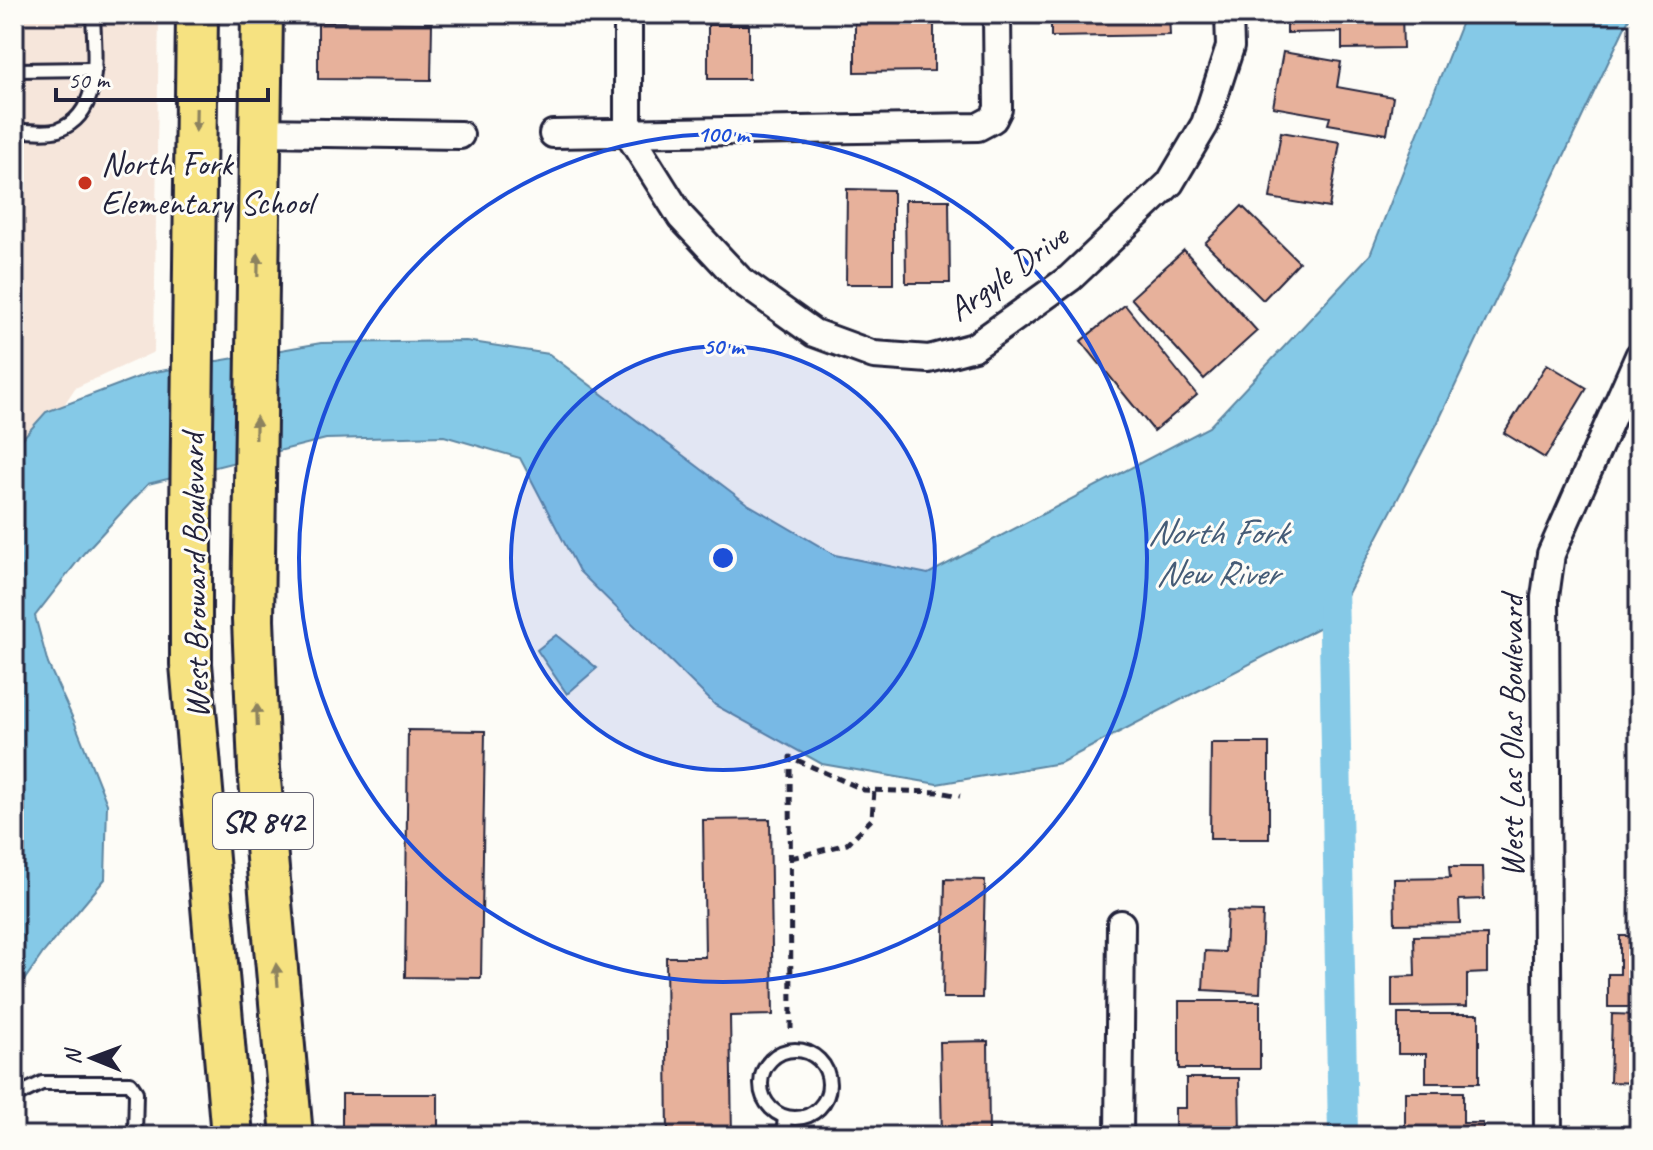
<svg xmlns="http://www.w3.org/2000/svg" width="1653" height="1150" viewBox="0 0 1653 1150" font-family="Caveat,sans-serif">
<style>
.built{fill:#f6e6db}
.water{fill:#85c9e7;stroke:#5d86a2;stroke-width:2}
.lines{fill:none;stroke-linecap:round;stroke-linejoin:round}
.canal{stroke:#85c9e7;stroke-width:30}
.building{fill:#e7b19b;stroke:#22223b;stroke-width:2}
.service-casing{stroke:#22223b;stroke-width:18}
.minor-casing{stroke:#22223b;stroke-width:32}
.primary-casing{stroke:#22223b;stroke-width:46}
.path{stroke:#22223b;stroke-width:5;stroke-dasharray:8 6;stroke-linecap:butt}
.service{stroke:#fdfcf7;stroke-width:12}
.minor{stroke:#fdfcf7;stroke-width:26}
.primary{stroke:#f6e281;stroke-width:40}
.oneway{fill:#8c825e}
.ring{fill:none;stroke:#1d4ed8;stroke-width:4}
.poi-dot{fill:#c8321e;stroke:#fdfcf7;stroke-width:3}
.labels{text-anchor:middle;stroke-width:6;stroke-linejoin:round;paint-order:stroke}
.shield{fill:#fdfcf7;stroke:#646373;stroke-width:2}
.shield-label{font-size:32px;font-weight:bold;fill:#22223b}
.poi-label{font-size:34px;fill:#22223b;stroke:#fdfcf7;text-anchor:start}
.street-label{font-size:34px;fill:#22223b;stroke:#fdfcf7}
.water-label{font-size:36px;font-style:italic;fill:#455c77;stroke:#fdfcf7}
.centre{fill:#1d4ed8;stroke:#fdfcf7;stroke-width:4}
.ring-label{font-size:24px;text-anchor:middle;font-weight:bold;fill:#1d4ed8;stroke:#fdfcf7;stroke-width:6;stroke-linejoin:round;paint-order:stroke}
</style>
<rect width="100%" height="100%" fill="#fdfcf7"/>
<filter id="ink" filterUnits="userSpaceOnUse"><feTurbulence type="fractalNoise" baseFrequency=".0125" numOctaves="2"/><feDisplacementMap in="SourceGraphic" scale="16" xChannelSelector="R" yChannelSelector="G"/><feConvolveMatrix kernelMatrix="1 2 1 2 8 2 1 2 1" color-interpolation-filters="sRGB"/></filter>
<g filter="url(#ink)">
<polygon class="built" points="14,14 159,14 154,352 75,388 14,482"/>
<g class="water">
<polygon points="1465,14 1631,14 1437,424 1334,620 1060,763 937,784 822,764 715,705 579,571 520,458 444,436 326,439 148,484 84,553 35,616 48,664 74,721 107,804 105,879 43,953 14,995 14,448 46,412 149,373 321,343 466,341 549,354 746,503 835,555 928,574 1209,427 1370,255"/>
<polygon points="556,635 597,668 567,694 537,650"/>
</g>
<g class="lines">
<polyline class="canal" points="1333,582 1343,1136"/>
</g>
<g class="building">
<polygon points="855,14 901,14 901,21 934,20 934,71 855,72"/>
<polygon points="1051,14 1169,14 1170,35 1051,37"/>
<polygon points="1287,14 1402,14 1403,48 1342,49 1342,32 1287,33"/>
<polygon points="318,22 432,23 431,80 318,79"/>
<rect x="708" y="25" width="41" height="54"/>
<polygon points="1283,52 1341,62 1337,87 1393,97 1387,134 1328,124 1330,117 1273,107"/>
<polygon points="1281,132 1340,142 1329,208 1270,198"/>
<polygon points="847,189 893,190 893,284 846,284"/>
<polygon points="905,200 949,200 950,283 906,283"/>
<polygon points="1242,206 1299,262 1263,300 1205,243"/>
<polygon points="1184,250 1257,331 1204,379 1131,298"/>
<polygon points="1125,305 1197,395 1154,431 1081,341"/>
<polygon points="1547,364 1587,388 1545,458 1504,433"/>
<polygon points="408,730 485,731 481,978 405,977"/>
<polygon points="1211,743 1269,743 1269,839 1210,839"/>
<polygon points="770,819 773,1015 730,1016 732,1136 668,1136 666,957 705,957 703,820"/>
<polygon points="1449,867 1483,867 1484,899 1459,900 1460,923 1395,924 1394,879 1450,878"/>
<polygon points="945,879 985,880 982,998 943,998"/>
<polygon points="1227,911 1263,912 1260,993 1203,990 1205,951 1225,952"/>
<polygon points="1487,935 1487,973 1467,974 1467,1006 1392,1007 1392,977 1415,976 1414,936"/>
<polygon points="1620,936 1639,936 1639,1007 1608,1007 1608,974 1620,974"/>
<rect x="1179" y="1001" width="81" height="68"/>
<polygon points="1398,1014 1479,1014 1479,1083 1426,1083 1426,1054 1398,1054"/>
<polygon points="1612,1014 1639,1015 1639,1083 1610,1082"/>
<polygon points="988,1041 989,1136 942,1136 940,1042"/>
<polygon points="1186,1078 1239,1078 1240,1136 1175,1136 1175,1108 1186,1108"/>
<polygon points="1405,1092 1463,1092 1463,1123 1483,1123 1483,1136 1405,1136"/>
<polygon points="342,1094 438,1094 438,1136 348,1136 348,1128 342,1127"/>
</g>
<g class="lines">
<g class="service-casing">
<g id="service">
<polyline points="14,70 95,69"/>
<path d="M14,131c13,-1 32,3 44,-1 46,-17 36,-77 35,-116"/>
<circle cx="795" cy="1084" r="34"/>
<polyline points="14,1097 42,1083 130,1083 136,1092 135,1136"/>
<polyline points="783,1136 785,1117"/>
</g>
</g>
<g class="minor-casing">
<g id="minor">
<polyline points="628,14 628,133 681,217 740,280 814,333 874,355 929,359 974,347 1070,278 1170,183 1205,124 1230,47 1229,14"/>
<polyline points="259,132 460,135"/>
<polyline points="553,134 978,127 993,119 998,109 997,14"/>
<polyline points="1119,1136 1121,924"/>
<polyline points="1548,1136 1545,597 1551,554 1639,356"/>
</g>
</g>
<g class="primary-casing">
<g id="primary">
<polyline points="197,14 191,518 191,664 232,1136"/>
<polyline points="262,14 253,620 259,769 292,1136"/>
</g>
</g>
<g class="path">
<polyline points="791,858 847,844 872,819 874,790"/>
<polyline points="791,1029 790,757 864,790 939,792 960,796"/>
</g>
<use href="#service" class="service"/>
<use href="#minor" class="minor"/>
<use href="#primary" class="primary"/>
</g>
<defs><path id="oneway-solid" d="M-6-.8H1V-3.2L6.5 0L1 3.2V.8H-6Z" transform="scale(2)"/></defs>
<g class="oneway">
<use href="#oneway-solid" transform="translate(196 120) rotate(91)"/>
<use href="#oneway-solid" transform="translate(258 265) rotate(-89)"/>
<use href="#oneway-solid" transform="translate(256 428) rotate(-89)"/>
<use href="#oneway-solid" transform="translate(257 715) rotate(-92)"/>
<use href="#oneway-solid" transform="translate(277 975) rotate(-95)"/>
</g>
</g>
<circle cx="723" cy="558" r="212" fill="#1d4ed8" fill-opacity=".12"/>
<g class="ring">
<circle cx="723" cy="558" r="212"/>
<circle cx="723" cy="558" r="424"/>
</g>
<circle class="poi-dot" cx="85" cy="183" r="8"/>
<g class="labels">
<rect class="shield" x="213" y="793" width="100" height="56" rx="6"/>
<g class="shield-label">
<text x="263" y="832">SR 842</text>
</g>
<g class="poi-label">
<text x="101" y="175">North Fork<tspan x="101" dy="39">Elementary School</tspan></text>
</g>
<g class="street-label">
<text transform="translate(1007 272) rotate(-36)" y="12">Argyle Drive</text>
<text transform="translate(194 576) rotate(-91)" y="12">West Broward Boulevard</text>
<text transform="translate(1511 736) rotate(-90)" y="12">West Las Olas Boulevard</text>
</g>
<g class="water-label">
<text x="1217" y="544">North Fork<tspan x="1217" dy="41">New River</tspan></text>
</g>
</g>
<circle cx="723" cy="558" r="12" class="centre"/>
<g class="ring-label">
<text x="723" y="142">100 m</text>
<text x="723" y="354">50 m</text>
</g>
<rect width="1653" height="1150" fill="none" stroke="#fdfcf7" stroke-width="48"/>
<rect x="24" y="24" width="1605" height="1102" fill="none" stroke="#22223b" stroke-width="3" filter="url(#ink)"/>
<g transform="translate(92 1058) rotate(271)" stroke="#fdfcf7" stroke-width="6" paint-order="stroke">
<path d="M0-6L14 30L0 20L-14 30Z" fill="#22223b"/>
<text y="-12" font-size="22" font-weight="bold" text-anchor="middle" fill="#22223b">N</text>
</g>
<path d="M56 88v12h212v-12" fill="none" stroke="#22223b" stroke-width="4"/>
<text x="68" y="88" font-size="24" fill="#22223b" stroke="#fdfcf7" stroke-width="6" paint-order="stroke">50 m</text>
</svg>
